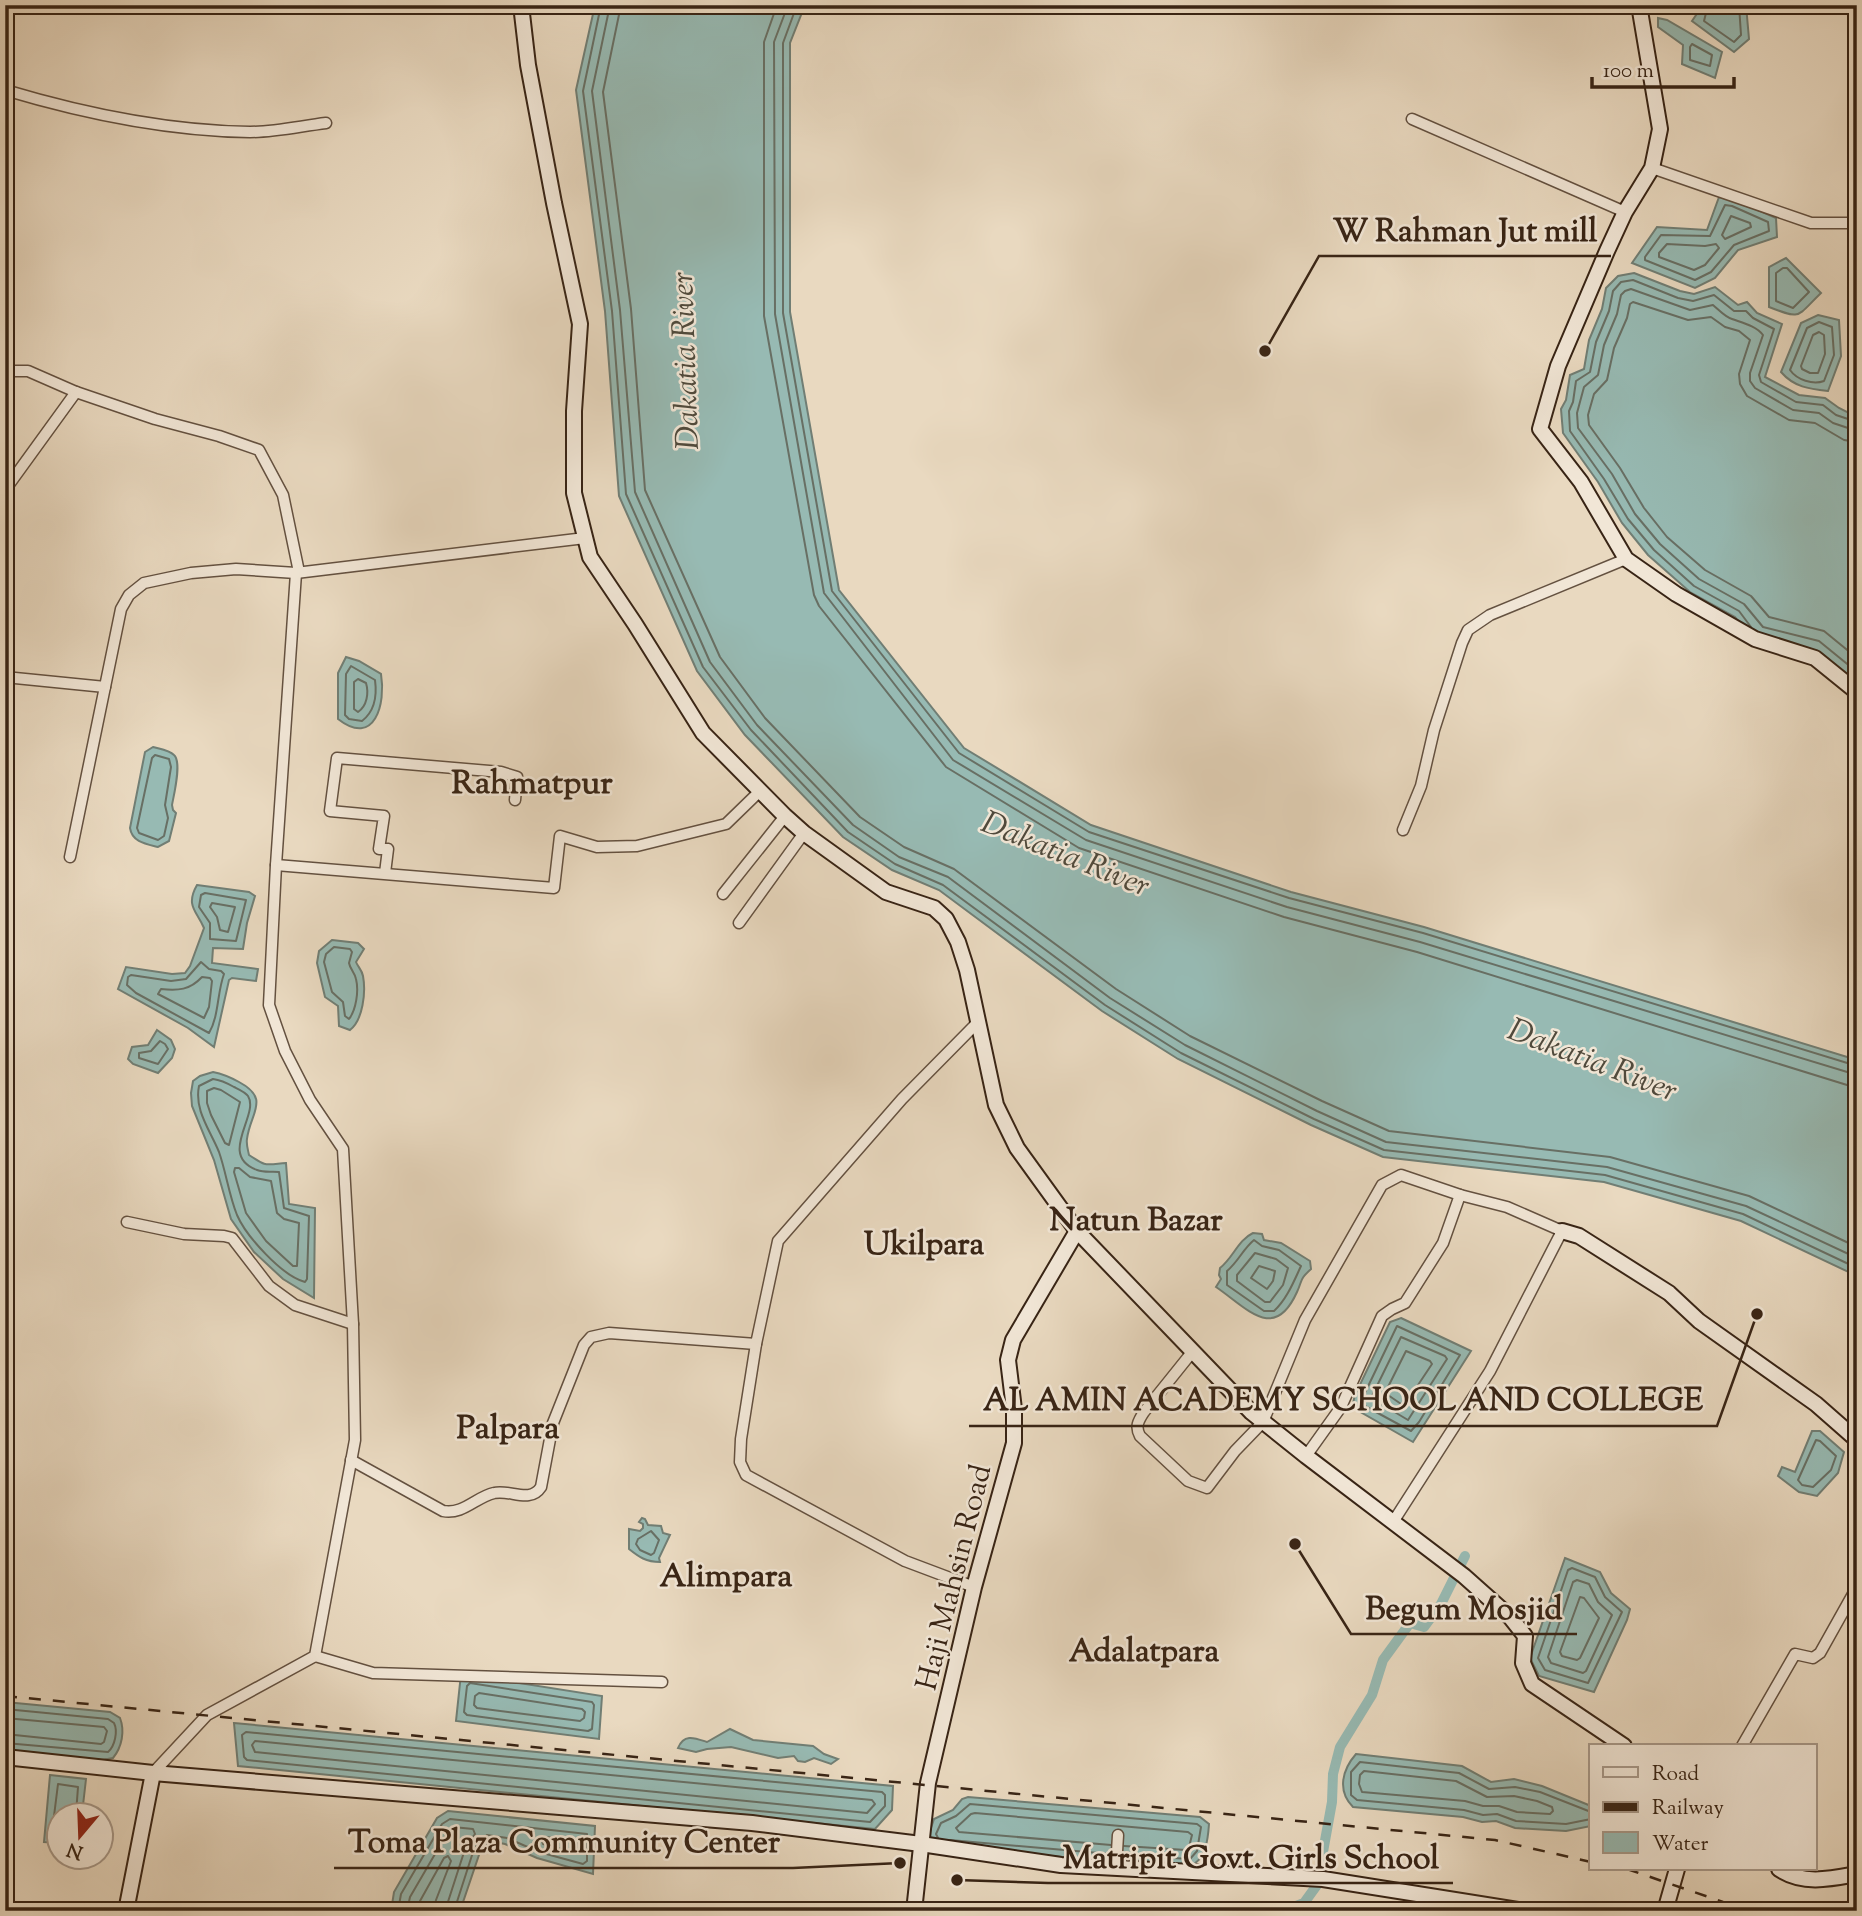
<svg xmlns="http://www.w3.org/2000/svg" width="1862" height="1916" viewBox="0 0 1862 1916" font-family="'Sorts Mill Goudy',serif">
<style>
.water{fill:#97bab3;stroke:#717e74;stroke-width:2}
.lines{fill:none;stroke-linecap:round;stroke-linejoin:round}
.shore{stroke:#686f64;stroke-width:2}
.canal{stroke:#97bab3;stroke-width:10}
.street-casing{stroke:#645140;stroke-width:13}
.secondary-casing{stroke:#382415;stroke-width:18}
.street{stroke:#f1e6d6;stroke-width:10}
.secondary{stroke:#f1e6d6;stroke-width:14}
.rail{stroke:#382415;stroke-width:2.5;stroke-dasharray:12 12;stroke-linecap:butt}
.labels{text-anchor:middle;stroke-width:5;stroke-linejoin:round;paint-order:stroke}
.street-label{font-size:30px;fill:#382415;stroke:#f1e6d6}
.water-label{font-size:32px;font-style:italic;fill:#504a3c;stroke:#f1e6d6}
.neighbourhood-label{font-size:32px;font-weight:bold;fill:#382415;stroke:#f1e6d6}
.quarter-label{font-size:33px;font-weight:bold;fill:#382415;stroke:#f1e6d6}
.leader{fill:none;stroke:#382415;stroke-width:2.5}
.callout-dot{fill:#382415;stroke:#f1e6d6;stroke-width:2.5}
.callout-label{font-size:32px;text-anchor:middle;font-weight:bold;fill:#382415;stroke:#f1e6d6;stroke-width:5;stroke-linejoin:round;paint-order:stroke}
</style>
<rect width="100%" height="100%" fill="#e9d9c0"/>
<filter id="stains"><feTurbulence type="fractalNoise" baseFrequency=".00286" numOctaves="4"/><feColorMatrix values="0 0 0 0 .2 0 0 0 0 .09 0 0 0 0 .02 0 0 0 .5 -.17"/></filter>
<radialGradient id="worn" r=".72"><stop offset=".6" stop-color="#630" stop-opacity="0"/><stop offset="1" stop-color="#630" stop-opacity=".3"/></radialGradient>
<g class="water">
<polygon points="595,5 805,5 790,43 790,312 839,590 964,748 1091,825 1291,892 1424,927 1857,1060 1857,1276 1741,1221 1604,1182 1383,1157 1311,1125 1178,1059 1102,1011 939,890 892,870 843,837 745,735 697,671 619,496 605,311 576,90"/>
<polygon points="1703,5 1746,5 1749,39 1734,52 1692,21"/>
<polygon points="1658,18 1667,20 1722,52 1715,78 1682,64 1683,45 1658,27"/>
<polygon points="1719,197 1733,199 1776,218 1777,237 1738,250 1715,278 1695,288 1632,263 1657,227 1707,230"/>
<path d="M1786,258l35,35c-25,24 -19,27 -52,14v-40z"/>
<polygon points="1634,273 1680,291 1694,294 1715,287 1738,305 1747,302 1757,313 1782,324 1765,377 1799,395 1825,398 1839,408 1857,417 1857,692 1812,655 1754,641 1735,617 1690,592 1648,555 1622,523 1598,482 1563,433 1561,409 1566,400 1570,375 1584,369 1589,340 1602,309 1606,288 1618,276"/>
<path d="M1818,315l21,5 2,36 -13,35c-19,-2 -34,-4 -47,-19l20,-49z"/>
<path d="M346,657l13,4 22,13c5,29 -6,74 -43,45v-46z"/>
<path d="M153,747c7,2 16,3 21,8 8,7 0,39 -2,50l1,5 3,3 -7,28 -11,6c-12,-3 -26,-5 -28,-19l15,-76z"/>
<path d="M197,885l52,7 6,4 -8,27 -4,26 -30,-1 -1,15 46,6 -2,12 -24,-3 -3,2 -15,67 -26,-19 -70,-39 8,-22 46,7 13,-1 5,-7 14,-38c-7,-17 -19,-22 -7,-43z"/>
<path d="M332,940l26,3 6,6 -8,13c2,5 6,8 7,14 3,16 0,44 -13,54l-11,-4 -1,-20 -13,-9 -8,-34 2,-12z"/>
<polygon points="157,1030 171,1040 175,1049 172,1058 158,1073 133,1064 128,1059 132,1047 148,1045"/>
<path d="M213,1072c10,2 17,5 26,10 32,17 11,31 8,57 -1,5 1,11 2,16 18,12 15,10 37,8l3,41 26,4 -1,90 -31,-19 -29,-27 -23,-33 -17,-59 -22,-54 -1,-13 2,-12 7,-5z"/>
<path d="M1253,1233l9,1 2,6 17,3 29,18 1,8c-12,11 -8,10 -14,23 -23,51 -50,16 -81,-5l5,-8 -2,-4 1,-7c13,-10 18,-28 33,-35z"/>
<polygon points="1401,1318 1471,1351 1413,1442 1357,1410 1353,1403 1355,1395 1390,1322"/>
<polygon points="1812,1431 1820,1431 1844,1452 1838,1473 1817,1496 1799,1492 1778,1476 1782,1467 1795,1472"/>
<path d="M642,1518l3,1 3,6 13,1 2,7 7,2 -11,23 1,4c-14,0 -21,-5 -31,-13v-20l11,2 3,-3v-4l-4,-2z"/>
<polygon points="1565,1558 1600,1572 1611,1593 1630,1609 1627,1620 1594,1692 1539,1676 1530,1658"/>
<polygon points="461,1674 602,1696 599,1739 456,1721"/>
<path d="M5,1702l105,10 10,6c5,13 2,29 -7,40l-11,2 -97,-10z"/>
<polygon points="234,1723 893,1786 892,1810 875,1829 238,1766"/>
<path d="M730,1729l23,11 60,6 11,8 14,5 -7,5 -17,-6 -9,4 -7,-1 -4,-5 -16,2 -47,-11 -24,2 -11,3 -18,-4c6,-15 17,-10 29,-6z"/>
<path d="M1356,1754l106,12 29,16 23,-3 28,7 49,20v20l-25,5 -51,-3 -19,-7 -14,1 -19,-5 -110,-10c-16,-16 -11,-37 3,-53z"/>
<polygon points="50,1775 86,1779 82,1814 60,1814 59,1843 44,1842"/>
<path d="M968,1797l232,20 9,7c-1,15 -3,36 -19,42l-88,-5 -163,-16 -10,-4v-7l5,-15 19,-9 9,-11z"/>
<polygon points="448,1811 595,1826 593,1874 537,1858 505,1844 490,1841 480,1852 460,1911 391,1911 394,1892 437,1818"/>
</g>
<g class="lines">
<g class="shore">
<polyline points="601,5 583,91 612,311 626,494 703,667 751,730 848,832 895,864 943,885 1105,1005 1181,1053 1314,1119 1384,1150 1605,1175 1743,1214 1857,1268"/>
<polyline points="610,5 592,91 620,310 635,492 710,662 757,725 853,825 899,857 948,877 1110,998 1185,1045 1317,1111 1386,1142 1607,1167 1746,1206 1857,1258"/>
<polyline points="621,5 603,92 631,309 645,490 720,657 765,718 860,817 904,847 954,869 1116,989 1190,1036 1322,1101 1389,1131 1610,1157 1749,1196 1857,1247"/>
<polyline points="777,5 764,42 764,316 814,595 819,606 946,767 1079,848 1284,917 1417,952 1847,1085 1857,1086"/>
<polyline points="788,5 774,42 775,314 824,593 953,760 1086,840 1287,907 1420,942 1857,1075"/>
<polyline points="797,5 783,43 783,313 832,591 959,753 1089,832 1289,898 1423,933 1857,1066"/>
<polyline points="1708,5 1704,21 1734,42 1741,35 1739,5"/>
<polygon points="1692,44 1712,55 1710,66 1690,60 1690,47"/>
<polygon points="1725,205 1732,206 1768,222 1769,231 1734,245 1711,272 1695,280 1645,260 1645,257 1661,235 1710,236"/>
<polygon points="1731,216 1750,223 1751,227 1725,239 1722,235"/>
<polygon points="1667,244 1705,246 1716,244 1719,248 1705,265 1694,270 1659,257 1659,253"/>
<polygon points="1783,268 1787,268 1809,292 1793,308 1776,301 1776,273"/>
<path d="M1819,322l13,5 2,28 -10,26c-11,4 -27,-1 -34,-11l17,-42z"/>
<polygon points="1819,332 1824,335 1825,354 1818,373 1810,373 1802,369 1801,366 1813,335"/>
<path d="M1857,431l-24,-8 -14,-10 -26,-3 -38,-22 -5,-7v-8l13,-38c-7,-9 -20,-12 -31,-16 -7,-2 -13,-9 -19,-14l-23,5 -59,-21 -6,2 -4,4 -4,19 -13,31 -6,30 -14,12 -7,26 1,15 34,46 23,40 25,30 39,35 45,25 19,23 56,14 38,31"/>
<polyline points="1857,442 1844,440 1815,423 1789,420 1747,396 1740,384 1739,374 1750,340 1739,331 1725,327 1711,317 1688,320 1633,302 1630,304 1627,318 1614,348 1607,380 1594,394 1588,415 1589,425 1620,468 1644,508 1667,537 1705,570 1751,596 1769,617 1824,631 1857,658"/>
<polyline points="1751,627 1739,611 1694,586 1654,550 1628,519 1604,479 1570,431 1569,411 1573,402 1576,381 1590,372 1596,342 1609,311 1613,291 1621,282 1633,280 1678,298 1693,301 1714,295 1734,311 1746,311 1753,318 1774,329 1759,375 1761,382 1796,402 1823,405 1836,415 1857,422"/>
<path d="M351,666l24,14c2,15 0,31 -13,41l-13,-2 -4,-4 1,-41z"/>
<path d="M358,679l8,4c3,10 1,23 -8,29l-4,-3v-27z"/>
<polygon points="155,755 169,759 171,767 165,805 168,818 164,836 158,840 139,833 137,828 152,758"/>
<polygon points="205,893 246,900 236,941 210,939 210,923 199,907 201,895"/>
<polygon points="212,903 235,907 228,932 220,930 217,917 210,907"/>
<path d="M334,947l16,2 2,3 -3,11c1,6 6,10 7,16 3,12 0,31 -7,40l-4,-3 -2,-14 -11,-10 -8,-30 2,-8z"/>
<path d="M201,962l8,7 12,2 3,3c-7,19 -5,42 -15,59l-73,-40 -9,-8 1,-8 3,-2 40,6 15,-2z"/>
<path d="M202,977l8,1 2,3 -3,26 -5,11 -46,-24 3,-5c17,2 29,1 41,-12z"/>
<polygon points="160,1041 165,1044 168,1049 158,1064 139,1058 139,1053 151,1051"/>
<path d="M213,1079c8,1 14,4 21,8 4,2 11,5 14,9 12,19 -31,59 9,74 8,3 15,1 22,2l5,36 25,8 -2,63 -2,3c-23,-6 -59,-46 -68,-67 -8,-20 -11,-43 -18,-63 -9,-22 -25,-42 -20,-66z"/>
<polygon points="214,1088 221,1090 240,1102 229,1145 225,1143 211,1115 207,1103 207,1091"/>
<polygon points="235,1168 239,1168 250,1177 271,1181 277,1213 284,1219 299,1223 297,1266 293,1266 266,1241 246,1213 234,1172"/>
<path d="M1254,1240l8,6 17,4 22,16c-7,15 -14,33 -27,45h-10l-37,-26v-14c11,-9 16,-22 27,-31z"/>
<polygon points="1255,1253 1276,1259 1288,1268 1283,1285 1270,1302 1265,1302 1237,1281 1237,1275"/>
<polygon points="1259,1266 1275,1271 1273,1281 1267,1289 1251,1278"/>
<polygon points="1397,1326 1460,1355 1419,1422 1411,1431 1363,1405 1361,1401"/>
<polygon points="1401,1337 1445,1356 1447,1359 1408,1420 1371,1398"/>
<polygon points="1406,1351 1430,1361 1432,1364 1404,1406 1385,1393"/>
<polygon points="1816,1440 1820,1441 1836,1456 1831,1470 1813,1487 1802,1485 1798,1480"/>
<polygon points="651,1531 659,1540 654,1553 651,1555 640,1550 636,1544 638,1539"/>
<polygon points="1572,1568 1595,1577 1605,1597 1622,1612 1588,1683 1545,1670 1538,1658 1568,1570"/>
<polygon points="1577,1580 1589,1584 1598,1602 1612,1615 1586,1671 1583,1673 1551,1663 1548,1657 1573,1582"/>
<polygon points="1580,1597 1584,1598 1599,1618 1580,1658 1577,1660 1562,1656 1560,1652"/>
<polygon points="470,1683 592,1702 594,1705 592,1729 588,1731 467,1715 464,1712 467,1686"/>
<polygon points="479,1693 582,1709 585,1712 584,1718 580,1721 477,1708 474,1705 475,1696"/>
<path d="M5,1709l103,10 6,4c4,8 1,23 -6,29l-103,-9"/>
<polyline points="5,1718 104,1727 107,1731 104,1742 101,1744 5,1734"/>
<polygon points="246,1732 882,1792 885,1795 885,1806 870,1822 247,1760 244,1757 242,1735"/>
<polygon points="255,1741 872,1800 875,1804 867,1813 255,1752 252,1745"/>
<polygon points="1364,1771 1456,1781 1487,1797 1514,1796 1537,1801 1552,1807 1553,1811 1550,1814 1517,1812 1499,1806 1483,1806 1465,1801 1362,1792 1359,1784 1360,1775"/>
<polyline points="1591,1812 1540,1792 1515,1787 1489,1789 1459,1773 1360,1762 1351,1772 1351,1795 1357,1800 1464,1810 1483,1815 1497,1814 1516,1821 1566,1824 1591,1819"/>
<polyline points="60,1836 53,1835 52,1832 58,1784 78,1787 76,1814"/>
<polygon points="545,1837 577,1840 578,1850 574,1852 543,1844 541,1839"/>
<polyline points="938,1838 936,1834 941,1823 956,1816 970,1804 1197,1824 1201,1827 1197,1851 1190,1859 1123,1855"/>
<polyline points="950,1840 1110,1854"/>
<polyline points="1111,1845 959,1832 956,1828 971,1814 975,1813 1188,1832 1192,1835 1189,1847 1186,1850 1124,1846"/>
<polyline points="398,1911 401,1894 442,1824 450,1819 587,1834 587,1861 583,1864 539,1852 507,1838 487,1835 474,1849 454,1911"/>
<polyline points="407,1911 410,1897 449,1830 453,1827 473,1829 475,1834 466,1846 445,1911"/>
<polyline points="418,1911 420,1901 444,1858 448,1856 451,1861 436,1900 434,1911"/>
</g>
<polyline class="canal" points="1283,1911 1304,1903 1317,1885 1332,1802 1333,1774 1340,1747 1372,1695 1383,1660 1410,1623 1424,1627 1441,1604 1465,1556"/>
<g class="street-casing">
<g id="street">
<path d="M5,90c77,23 165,41 245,42 25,0 51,-6 76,-9"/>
<polyline points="1412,119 1625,212"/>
<polyline points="1652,168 1811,223 1857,223"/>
<polyline points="5,371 28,371 76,392 155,419 219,436 259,450 283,495 299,572"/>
<polyline points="5,490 76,392"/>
<polyline points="5,677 105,687"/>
<polyline points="1403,830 1421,786 1434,730 1462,643 1468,630 1490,615 1626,559"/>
<polyline points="70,857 121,609 129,595 144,583 191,573 236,569 296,573 585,538"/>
<polyline points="276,865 554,888 560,836 597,847 637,846 726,824 761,790"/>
<polyline points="385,873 388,849 379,849 384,816 330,811 337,758 501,772 517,777 515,800"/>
<polyline points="723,894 785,816"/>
<polyline points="739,923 804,833"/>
<polyline points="127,1222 184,1234 224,1236 232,1238 269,1286 295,1305 353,1324"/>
<polyline points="756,1344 741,1439 740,1462 746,1475 905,1561 974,1587"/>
<path d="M1193,1351l-49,61c-6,9 -9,15 -4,24l48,45 19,7 28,-37 28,-29 42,-102 77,-135 19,-10 59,20 47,12 55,24 -72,140 -97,151"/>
<polyline points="1306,1456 1341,1407 1382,1316 1392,1309 1405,1303 1443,1243 1460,1195"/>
<path d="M351,1460l92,51c20,4 33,-14 51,-18 16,-4 36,11 47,-6l12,-64 31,-78 7,-8 18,-4 147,11 22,-103 124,-142 75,-76"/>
<polyline points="315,1656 373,1673 662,1682"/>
<polyline points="1742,1746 1795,1654 1813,1658 1820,1653 1857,1587"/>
<polyline points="153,1773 207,1715 315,1656 355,1440 353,1324 343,1149 310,1100 285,1051 269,1005 276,865 296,573"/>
<polyline points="1116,1868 1118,1835"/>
</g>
</g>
<g class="secondary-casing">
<g id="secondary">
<polyline points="521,5 528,65 554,203 580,324 574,411 574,493 590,557 635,624 703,733 785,816 804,833 886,892 934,908 946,919 958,942 967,970 996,1105 1017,1148 1077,1231 1251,1412 1306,1456 1464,1576 1510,1617 1525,1636 1523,1663 1532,1684 1624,1746"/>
<polyline points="1639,5 1660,129 1652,168 1625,212 1607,251 1558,366 1540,429 1581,482 1626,559 1676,594 1755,639 1815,658 1857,692"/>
<polyline points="1562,1231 1579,1236 1669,1293 1699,1321 1816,1404 1857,1440"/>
<polyline points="5,1757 153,1773 752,1823 921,1844 1061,1865 1323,1879 1524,1911"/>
<path d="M1779,1869c24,16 51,10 78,5"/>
<polyline points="126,1911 153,1773"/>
<polyline points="914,1911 928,1783 974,1587 1014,1443 1014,1409 1008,1360 1013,1340 1077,1231"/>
<polyline points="1665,1911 1677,1869"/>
</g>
</g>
<use href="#street" class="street"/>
<use href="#secondary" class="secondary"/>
<g class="rail">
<polyline points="5,1696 1495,1840 1591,1862"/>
<polyline points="1627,1869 1723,1902 1741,1911"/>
</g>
</g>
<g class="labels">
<g class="street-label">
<text transform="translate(953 1577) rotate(-76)" y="10">Haji Mahsin Road</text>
</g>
<g class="water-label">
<text transform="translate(684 361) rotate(-92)" y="11">Dakatia River</text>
<text transform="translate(1066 853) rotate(22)" y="11">Dakatia River</text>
<text transform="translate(1593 1059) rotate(21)" y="11">Dakatia River</text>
</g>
<g class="neighbourhood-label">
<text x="924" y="1254">Ukilpara</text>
<text x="1144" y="1661">Adalatpara</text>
</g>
<g class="quarter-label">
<text x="532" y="793">Rahmatpur</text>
<text x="1136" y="1230">Natun Bazar</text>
<text x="508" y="1438">Palpara</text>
<text x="726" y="1586">Alimpara</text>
</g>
</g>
<path class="leader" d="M1265 351L1319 256H1611M1757 1314L1717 1426H969M1295 1544L1351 1634H1577M900 1863L793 1868H334M957 1880L1048 1883H1453"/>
<g class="callout-dot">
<circle cx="1265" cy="351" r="7"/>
<circle cx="1757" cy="1314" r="7"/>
<circle cx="1295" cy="1544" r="7"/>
<circle cx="900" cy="1863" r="7"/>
<circle cx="957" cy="1880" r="7"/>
</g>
<g class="callout-label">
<text x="1465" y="241">W Rahman Jut mill</text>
<text x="1343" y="1410">AL AMIN ACADEMY SCHOOL AND COLLEGE</text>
<text x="1464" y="1619">Begum Mosjid</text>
<text x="564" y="1852">Toma Plaza Community Center</text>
<text x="1251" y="1868">Matripit Govt. Girls School</text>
</g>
<rect width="1862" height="1916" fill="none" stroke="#e9d9c0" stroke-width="28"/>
<rect x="7" y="7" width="1848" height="1902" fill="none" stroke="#382415" stroke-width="3.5"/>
<rect x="14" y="14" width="1834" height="1888" fill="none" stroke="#382415" stroke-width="2"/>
<rect x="1589" y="1744" width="228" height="126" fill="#f1e6d6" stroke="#a79889" stroke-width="2"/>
<rect x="1603" y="1767" width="35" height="10" fill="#f1e6d6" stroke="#a79889" stroke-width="2"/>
<text x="1652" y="1780" font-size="21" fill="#382415">Road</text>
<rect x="1603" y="1802" width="35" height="10" fill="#382415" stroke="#a79889" stroke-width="2"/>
<text x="1652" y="1814" font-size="21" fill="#382415">Railway</text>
<rect x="1603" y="1832" width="35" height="21" fill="#97bab3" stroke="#a79889" stroke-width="2"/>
<text x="1652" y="1850" font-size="21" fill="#382415">Water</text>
<g transform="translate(80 1836) rotate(199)"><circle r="33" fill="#f1e6d6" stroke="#a79889" stroke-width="2"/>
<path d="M0-5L12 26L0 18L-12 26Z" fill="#8f2418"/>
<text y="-10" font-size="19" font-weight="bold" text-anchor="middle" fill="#382415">N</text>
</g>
<path d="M1592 77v10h142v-10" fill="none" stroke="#382415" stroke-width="3.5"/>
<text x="1603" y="77" font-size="21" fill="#382415" stroke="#f1e6d6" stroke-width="5" paint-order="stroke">100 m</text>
<rect width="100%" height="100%" filter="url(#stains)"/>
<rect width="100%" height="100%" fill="url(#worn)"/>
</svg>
